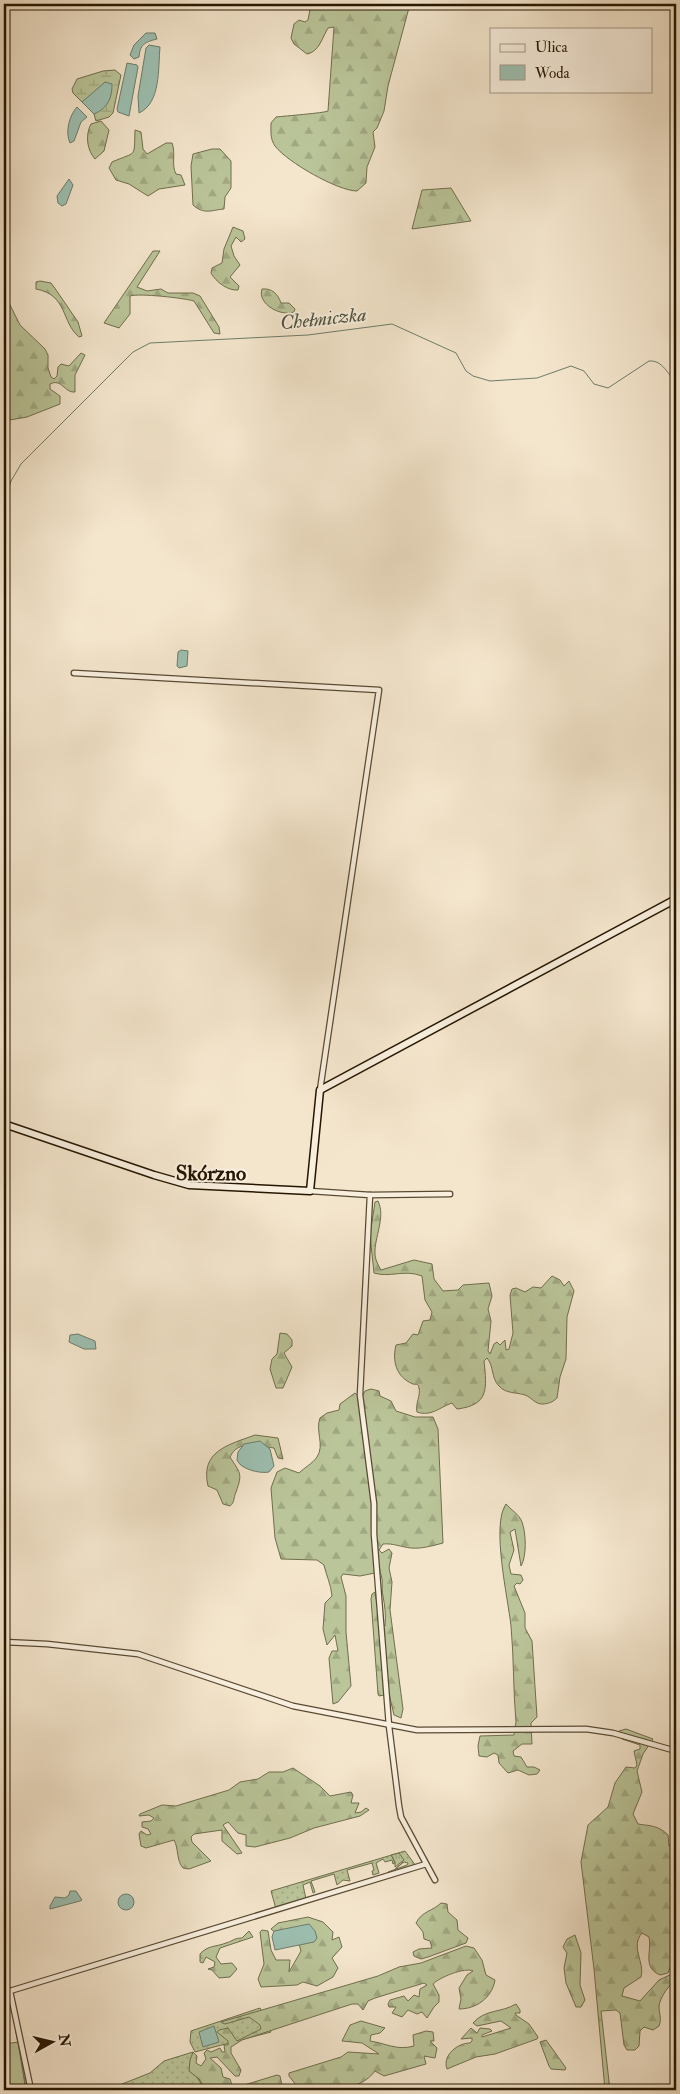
<svg xmlns="http://www.w3.org/2000/svg" width="680" height="2094" viewBox="0 0 680 2094" font-family="'IM FELL Double Pica',serif">
<style>
.grass{fill:url(#grass-dots);stroke:#706e4d}
.forest{fill:url(#forest-firs);stroke:#706e4d}
.wetland{fill:url(#wetland-marsh);stroke:#706e4d}
.park{fill:url(#park-tufts);stroke:#706e4d}
.garden{fill:#bac599;stroke:#706e4d}
.water{fill:#9dc0b2;stroke:#6d7c6b}
.lines{fill:none;stroke-linecap:round;stroke-linejoin:round}
.stream{stroke:#6d7c6b;stroke-width:1}
.street-casing{stroke:#5a4a34;stroke-width:7}
.secondary-casing{stroke:#261601;stroke-width:9}
.street{stroke:#f8efde;stroke-width:4.5}
.secondary{stroke:#f8efde;stroke-width:6}
.labels{text-anchor:middle;stroke-width:4;stroke-linejoin:round;paint-order:stroke}
.water-label{font-size:20px;font-style:italic;fill:#50523f;stroke:#f8efde}
.quarter-label{font-size:21px;font-weight:bold;fill:#261601;stroke:#f8efde}
</style>
<defs>
<pattern id="grass-dots" width="8" height="8" patternUnits="userSpaceOnUse" patternTransform="scale(1.25)"><rect width="8" height="8" fill="#bac599"/><path d="M2 2h.1M6 6h.1" fill="none" stroke="#a0a882" stroke-width="1.8" stroke-linecap="round"/></pattern>
<pattern id="forest-firs" width="22" height="20" patternUnits="userSpaceOnUse" patternTransform="scale(1.25)"><rect width="22" height="20" fill="#bac599"/><path d="M5 1l3.5 6h-7zM16 11l3.5 6h-7z" fill="#a0a882"/></pattern>
<pattern id="wetland-marsh" width="20" height="14" patternUnits="userSpaceOnUse" patternTransform="scale(1.25)"><rect width="20" height="14" fill="#bac599"/><path d="M1 5h8M5 5V1M11 12h8M15 12V8" fill="none" stroke="#a0a882"/></pattern>
<pattern id="park-tufts" width="24" height="20" patternUnits="userSpaceOnUse" patternTransform="scale(1.25)"><rect width="24" height="20" fill="#bac599"/><path d="M3 7l-1-3M5 7V3M7 7l1-3M15 17l-1-3M17 17v-4M19 17l1-3" fill="none" stroke="#a0a882"/></pattern>
</defs>
<rect width="100%" height="100%" fill="#f4e6cd"/>
<filter id="stains"><feTurbulence type="fractalNoise" baseFrequency=".004" numOctaves="4"/><feColorMatrix values="0 0 0 0 .2 0 0 0 0 .09 0 0 0 0 .02 0 0 0 .5 -.17"/></filter>
<radialGradient id="worn" r=".72"><stop offset=".6" stop-color="#630" stop-opacity="0"/><stop offset="1" stop-color="#630" stop-opacity=".3"/></radialGradient>
<g class="grass">
<polygon points="405,1851 416,1866 388,1874 388,1872 407,1865 408,1863 404,1862 395,1869 402,1863 402,1859 392,1856 395,1863 393,1864 392,1860 385,1862 383,1859 376,1863 379,1873 373,1875 372,1871 374,1870 372,1863 347,1870 350,1881 343,1880 337,1885 334,1874 311,1881 315,1892 313,1893 310,1882 303,1885 306,1899 276,1909 271,1891"/>
<polygon points="260,2008 271,2032 195,2052 190,2042 191,2031"/>
<polygon points="16,2032 29,2085 4,2089 25,2084"/>
<polygon points="193,2052 190,2066 205,2090 119,2090 122,2084 150,2073 164,2061"/>
</g>
<g class="forest">
<path d="M311,4h99l-22,82 -4,25 -7,17 -4,4 2,15 -8,20 -1,16 -9,8c-19,0 -70,-29 -82,-45 -5,-7 -4,-15 -4,-23l5,-6c9,-1 48,-4 52,-6l6,-84 -6,1c-6,10 -9,24 -21,26l-13,-10 -3,-6 3,-14 5,-4 6,2 3,-2z"/>
<path d="M101,121l8,9 -5,21 -9,8c-8,-9 -10,-24 -4,-35z"/>
<path d="M135,130l6,2 2,17 4,5 19,-11h6c4,10 -1,22 4,31l5,1 4,10 -26,4 -11,7 -19,-12 -13,-4 -7,-12 3,-6c25,-11 22,-3 23,-32z"/>
<path d="M212,149h8l11,12v27l-6,9 -1,12c-12,1 -20,6 -31,-4l-2,-39 2,-12z"/>
<polygon points="451,188 471,221 412,229 422,190"/>
<path d="M233,227l10,4 2,8 -4,3 -5,-5 -5,9 3,10 6,9 -10,12 9,9 -1,4c-10,1 -22,-8 -27,-17l1,-5 10,-5 2,-14z"/>
<path d="M153,251h7l-23,36 10,4 14,-2 7,4h25l7,3 19,31 1,7 -6,-1 -20,-32c-10,-3 -55,-8 -64,-5v18l-11,14 -15,-5z"/>
<path d="M40,281l11,2 3,4 24,35 4,14 -3,1c-18,-15 -11,-42 -43,-48v-7z"/>
<path d="M262,289c10,-1 16,5 19,14h8l6,6 -1,3c-13,5 -37,-8 -32,-23z"/>
<path d="M4,293l16,32 25,24 3,6v13l3,9 3,2 3,-3 1,-9 3,-3 8,2 12,-13 4,2 -10,20v17c-11,1 -13,-14 -25,-8v5l10,7v8l-33,13 -23,4z"/>
<path d="M378,1201c8,16 -4,37 -3,53 0,5 3,11 6,16l33,-10 18,4 2,15 9,12 15,-1 5,-5 26,-2 3,13 -4,13 3,12 -3,30 2,3 4,-10 3,-2 3,3 5,-5 1,10 3,-1 4,-16 -3,-38 2,-6 4,-1 9,4 8,-5 8,1 11,-12 8,4 4,6 5,-5 5,10 -7,26 -1,42 -6,18 -3,21c-4,4 -9,6 -15,6 -7,0 -11,-7 -17,-9 -9,-3 -19,-1 -26,-9 -8,-8 -5,-20 -12,-28l-3,3c3,28 5,44 -27,48l-5,-6c-12,4 -21,14 -35,9 -2,-8 4,-17 2,-24 -1,-5 -2,-3 -6,-4 -17,-7 -21,-23 -17,-39l10,-2 7,-9 5,1 5,-14 7,-1 2,-8 -7,-12 -3,-24c-18,-7 -32,2 -48,-3l-4,-38 5,-33z"/>
<polygon points="280,1333 287,1334 292,1340 292,1346 284,1353 292,1367 283,1388 276,1388 270,1369 272,1359 277,1354"/>
<path d="M371,1389l8,2 1,5 11,5 5,10 19,6h18l5,12 5,114c-11,3 -22,6 -32,5 -10,-1 -18,-5 -28,-4l-4,6 3,3 7,-4 3,4 -3,15 3,14 -2,28 13,99 -2,9 -7,-3 -5,-21 -10,2 -1,-2 -7,-95 1,-5 3,-2 5,31 5,3c1,-11 0,-19 -2,-30 -2,-9 1,-15 -3,-24l-20,4 -17,-2 -2,3 5,19v36l5,54 -13,16 -5,2 -4,-46 3,-7h6l-3,-16 -8,10 -4,-16 2,-26 7,-7c-1,-12 -6,-21 -8,-31l-7,-5 -36,-1 -6,-21 -4,-50 6,-16 8,-4 14,5c5,-5 14,-10 18,-16 8,-12 -2,-26 3,-39l7,-5 12,-3 1,-6 15,-11 3,3 5,-1 2,-4z"/>
<path d="M255,1435l23,3 5,21 -5,-1 -4,-10c-15,-2 -36,-9 -44,9 10,16 13,16 6,35 -3,7 -1,10 -6,14l-7,-2 -6,-14 -9,-4c-8,-35 20,-41 47,-51z"/>
<path d="M506,1504c5,6 13,10 16,18 4,11 5,34 -1,44l-6,-37 -5,3 4,18 -5,15 2,9 10,1 2,5 -3,4 -3,-1 -3,3 11,27v15l7,13 5,76 -6,6 1,21h-10l-9,7 1,5 7,1 6,10h7l6,3 -3,4 -8,1 -11,-5 -10,3 -9,-10 -1,-8 -4,-2 -7,4 -8,-1 -1,-10 2,-10 34,-1 2,-13c-3,-32 -2,-64 -5,-96 -3,-28 -20,-101 -5,-122z"/>
<path d="M626,1729l27,10 -10,15 -6,17 5,21 -9,22 5,10c12,2 20,1 30,11l1,11 7,-3v108l-8,22 -8,2c-18,-8 -8,-23 -11,-38l-7,-4c-12,14 3,29 -1,44l-17,11 -2,8 18,5 19,-21 17,-8v8c-7,5 -16,17 -17,26 0,8 3,12 0,20l-6,4 -9,-3 -4,4 -1,15 -4,4h-8l-3,-5 -4,-32 -4,-3 -15,1 9,79h-5l-11,-121 -13,-107 7,-37 20,-18 7,-24 11,-16 9,1 2,-3 -3,-14 6,-2v-4l-18,-6 -3,-8z"/>
<path d="M293,1768l27,18 10,10 21,-4 2,3 -2,8h8l-4,10 6,-1 5,-4 3,2 -9,6 -46,12 -24,10 -35,9 -9,-1v-11l-8,-2 -10,-11 -5,3 19,28 -5,1 -15,-13v-11l-28,4 -3,3 1,5 19,19 -22,8 -6,-1c-7,-8 -4,-19 -9,-28l-28,8 -5,-2 -2,-12 2,-3 6,4 4,-1 -3,-5 -6,-2v-5l9,-1 3,-3 -5,-3 -10,1 1,-2 22,-9 14,1 53,-16 11,-8 18,-3 11,-7h14z"/>
<path d="M441,1903l6,1 1,8 9,8 1,10 10,8 -2,5 -38,14 -7,2 -7,-3 -1,-4 6,-3 13,-1 -2,-7 -6,-2 -1,-7 -7,-9c6,-12 17,-12 25,-20z"/>
<polygon points="308,1917 323,1922 333,1932 332,1940 339,1937 342,1947 332,1958 338,1968 333,1977 317,1986 303,1982 297,1985 261,1987 258,1979 264,1964 260,1932 262,1930 268,1931 271,1950 276,1960 290,1960 289,1972 301,1951 297,1937 278,1935 271,1929 278,1923"/>
<path d="M249,1931l4,6 -33,11 -4,9 5,7 11,-1 5,6 -7,8 -11,1 -7,-8 -4,-1 6,-2 1,-5 -9,-5 -3,6 -3,-1v-8c8,-9 16,-7 26,-11 7,-2 8,-5 16,-5z"/>
<polygon points="575,1935 581,1953 580,1985 585,2000 581,2007 576,2007 566,1983 564,1968 567,1953 563,1947 567,1939"/>
<path d="M466,1946l8,2 8,12 4,15 9,5c-3,18 -19,29 -36,29l2,-10 -2,-11 8,-13 6,-4c-8,-4 -33,6 -40,13l6,11v7l-5,5 -7,11 -5,-6 -5,2 -9,-4 -6,7 -10,-4 4,-6h-7l-1,-3 2,-4 14,-4 4,5 6,-6 5,2 1,-8 7,-4 -3,-2 -49,15 -7,3 -5,9 -5,-6h-6l-110,36 -11,7v6l10,17 -2,6h-4l-18,-19 -7,1 11,10 2,9 7,2 2,6 -5,4 -22,1 -6,-11 -10,-8 1,-11 3,-8 4,4 -1,7 5,3 5,-7 -2,-6 3,-3 4,2 9,-4 2,4h3l-1,-7h4v-4l-11,-9 2,-2 9,-2 9,13 24,-12 -1,-4 -11,-8 -24,7 -4,-2 157,-46 21,-9 22,-4z"/>
<path d="M516,2004l4,6v3h-5l1,2 13,9 9,13 -1,2 -42,15 -19,3 -29,12c-5,-14 11,-26 23,-26l2,-2v-3l-11,1 10,-11 6,5 3,-5 10,1 2,2 -10,4v2l29,-9 -10,-7 -24,5 -4,-3c12,-14 28,-10 43,-19z"/>
<path d="M361,2021l24,7 -5,5 -9,2 -1,6c15,2 27,10 44,5l-1,-11 13,-4 7,1 1,9h-4l7,7 -2,10 -11,-2 2,8 -42,12 -9,-5c-12,15 -24,16 -43,17l-2,-4 -18,6h-12l-11,-14v-3l52,-16 7,-5 31,2 -17,-11 -20,-2 8,-16z"/>
<polygon points="546,2040 566,2068 565,2070 551,2069 549,2066 540,2042"/>
<polygon points="277,2075 280,2076 283,2090 266,2090 264,2084 240,2090 241,2086"/>
</g>
<polygon class="wetland" points="115,70 121,75 113,113 109,117 96,121 94,114 73,93 72,89 77,79 103,71"/>
<polygon class="park" points="399,1853 404,1860 395,1867 395,1862 391,1855"/>
<polygon class="garden" points="18,2042 25,2085 4,2087 4,2066 8,2066 5,2044"/>
<g class="water">
<path d="M146,33h9l2,6c-12,3 -17,5 -18,18l-5,2 -4,-4 4,-10z"/>
<path d="M149,45l11,2c-2,21 1,56 -21,66l-1,-17 8,-48z"/>
<polygon points="127,63 137,65 138,67 129,116 118,112 117,109"/>
<path d="M105,82l7,2c0,14 -4,24 -18,30l-12,-12z"/>
<path d="M77,107l10,10 -6,5 -7,19 -4,2c-5,-11 -1,-27 7,-36z"/>
<polygon points="69,179 73,185 66,204 62,206 58,203 57,196"/>
<polygon points="181,650 188,651 187,666 179,668 177,666 178,652"/>
<polygon points="78,1334 95,1341 96,1349 84,1349 69,1342 70,1335"/>
<path d="M260,1441l10,8 4,17 -5,6c-9,2 -29,-3 -32,-12l1,-8 6,-8z"/>
<polygon points="70,1891 76,1891 82,1900 80,1901 50,1909 50,1906 55,1897 65,1898 69,1895"/>
<circle cx="126" cy="1902" r="8"/>
<polygon points="309,1924 315,1931 317,1938 314,1942 275,1950 272,1937 274,1931"/>
<polygon points="214,2026 219,2042 203,2047 199,2032"/>
</g>
<g class="lines">
<path class="stream" d="M4,504l7,-23 10,-17 112,-112 17,-9 158,-8 84,-11 64,29 10,18 7,5 17,5 47,-3 34,-12 13,5 10,13 14,4 41,-27c14,-1 18,13 27,21"/>
<g class="street-casing">
<g id="street">
<polyline points="74,673 379,690 320,1090"/>
<polyline points="310,1191 370,1195 360,1395 374,1504 374,1534 389,1726 399,1806 401,1817 435,1880"/>
<polyline points="370,1195 450,1194"/>
<polyline points="4,1642 47,1644 138,1654 293,1706 417,1730 586,1729 613,1733 676,1751"/>
<polyline points="31,2090 10,1991 426,1864"/>
</g>
</g>
<g class="secondary-casing">
<polyline id="secondary" points="4,1124 154,1175 189,1185 310,1191 320,1090 676,899"/>
</g>
<use href="#street" class="street"/>
<use href="#secondary" class="secondary"/>
</g>
<g class="labels">
<g class="water-label">
<text transform="translate(323 318) rotate(-6)" y="7">Chełmiczka</text>
</g>
<g class="quarter-label">
<text x="211" y="1180">Skórzno</text>
</g>
</g>
<rect width="680" height="2094" fill="none" stroke="#f4e6cd" stroke-width="20"/>
<rect x="5" y="5" width="670" height="2084" fill="none" stroke="#261601" stroke-width="2.5"/>
<rect x="10" y="10" width="660" height="2074" fill="none" stroke="#261601"/>
<rect x="490" y="28" width="162" height="65" fill="#f8efde" stroke="#a49886"/>
<rect x="500" y="44" width="25" height="8" fill="#f8efde" stroke="#a49886"/>
<text x="535" y="52" font-size="15" fill="#261601">Ulica</text>
<rect x="500" y="65" width="25" height="15" fill="#9dc0b2" stroke="#a49886"/>
<text x="535" y="78" font-size="15" fill="#261601">Woda</text>
<g transform="translate(52 2042) rotate(82)" stroke="#f8efde" stroke-width="4" paint-order="stroke">
<path d="M0-4L9 19L0 12L-9 19Z" fill="#261601"/>
<text y="-8" font-size="14" font-weight="bold" text-anchor="middle" fill="#261601">N</text>
</g>
<rect width="100%" height="100%" filter="url(#stains)"/>
<rect width="100%" height="100%" fill="url(#worn)"/>
</svg>
